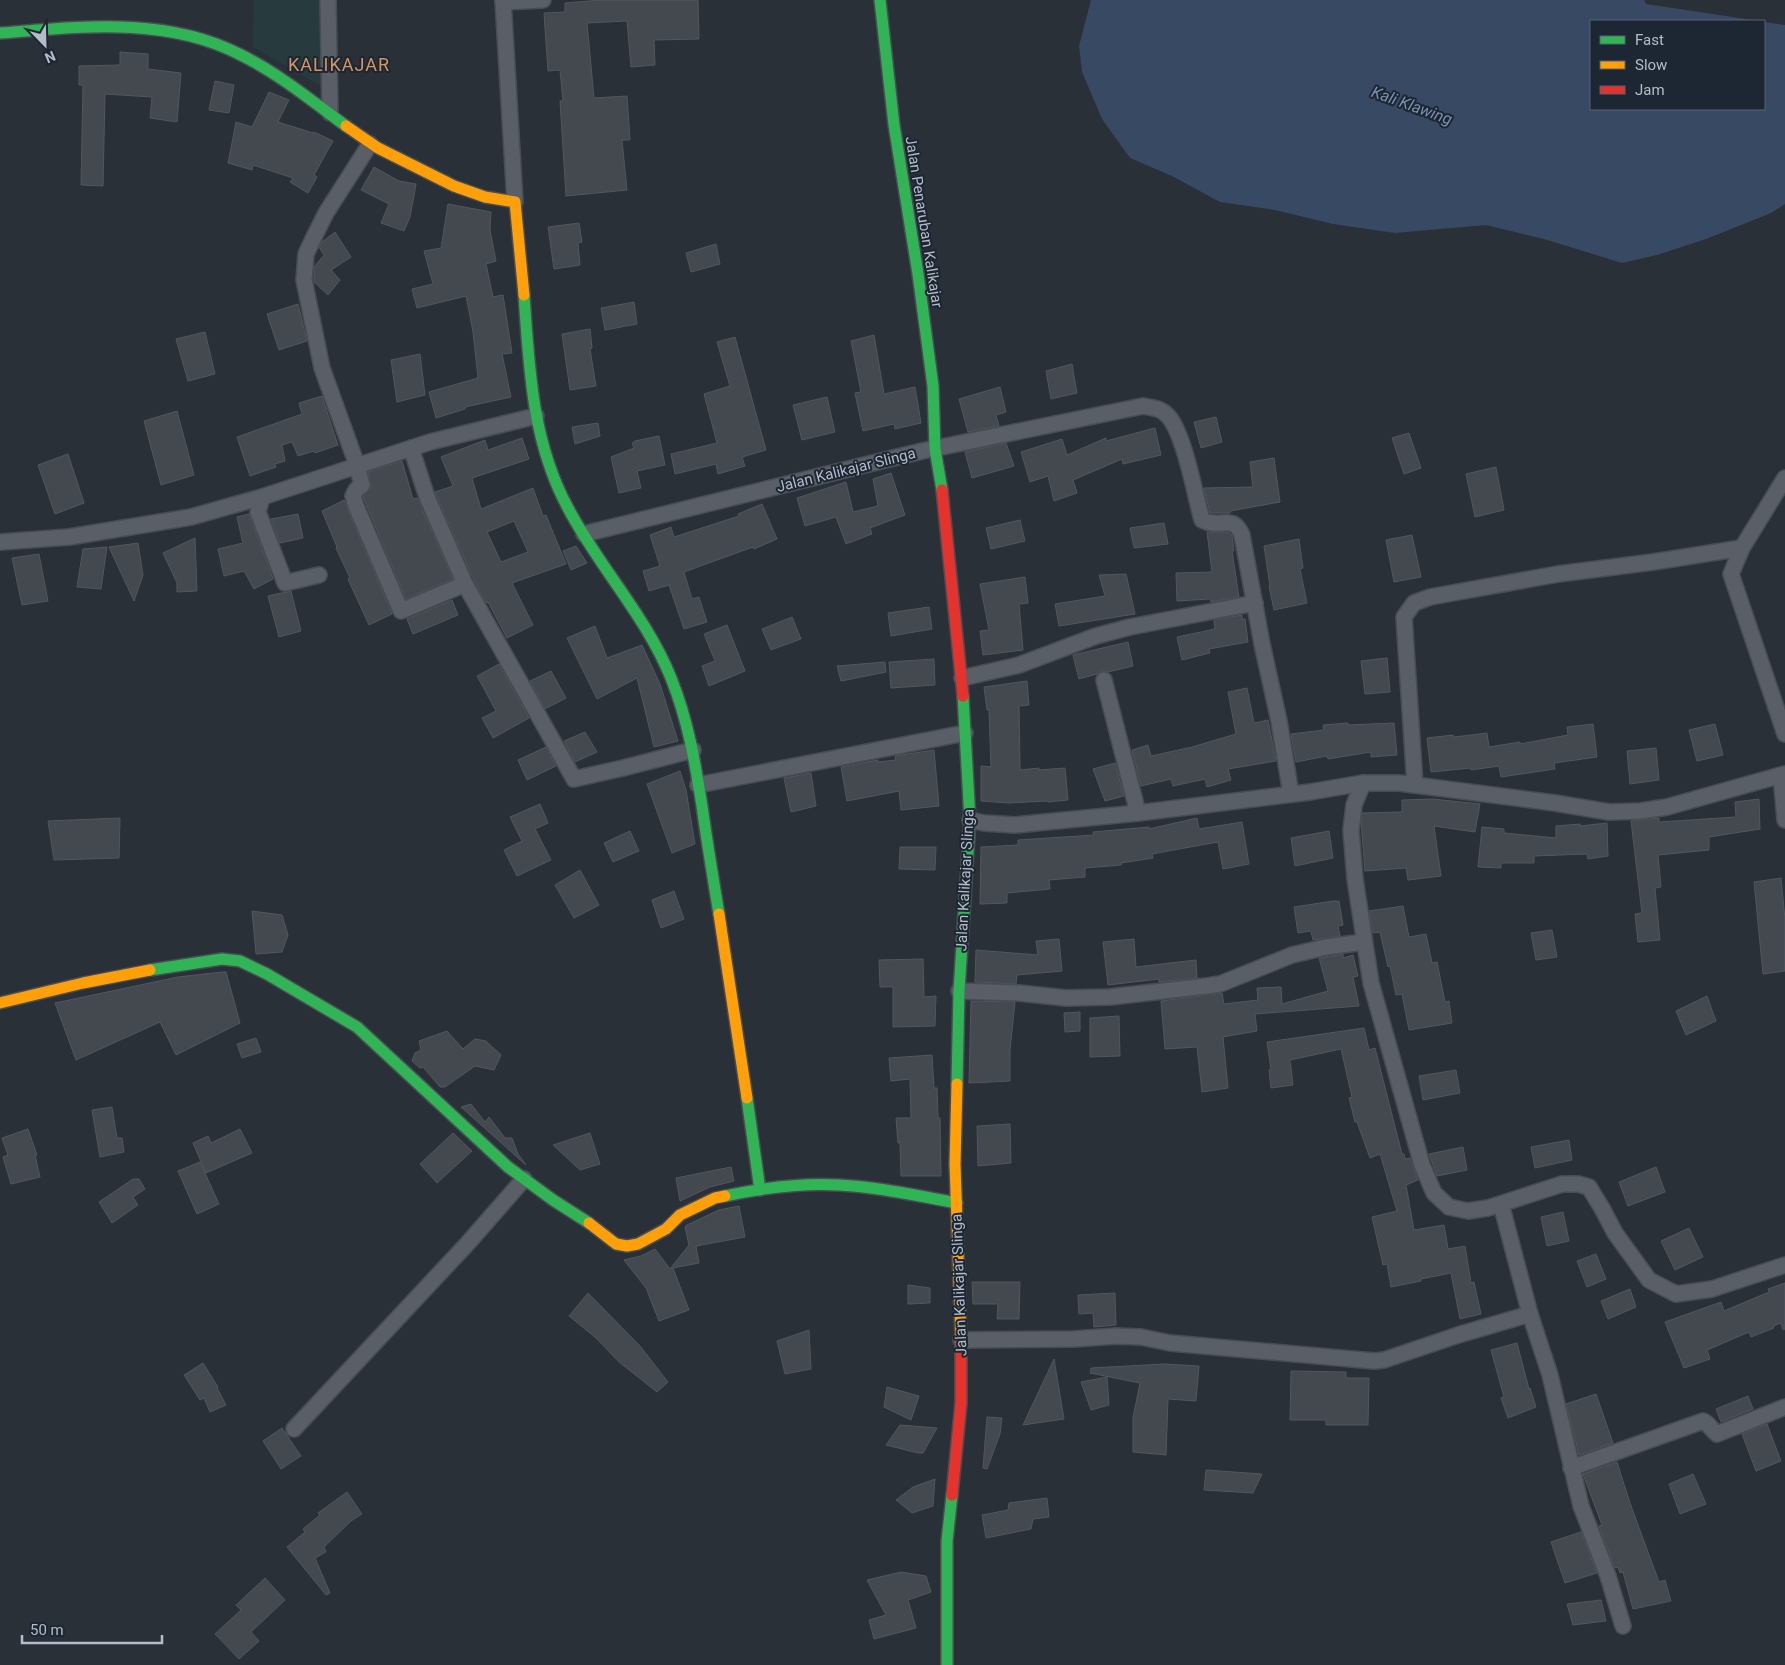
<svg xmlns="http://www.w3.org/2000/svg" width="1785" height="1665" viewBox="0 0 1785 1665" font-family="Roboto,sans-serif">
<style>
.green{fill:#273a3e}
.water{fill:#384963}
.building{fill:#444950;stroke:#52575f;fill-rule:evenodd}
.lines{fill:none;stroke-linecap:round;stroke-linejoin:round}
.street-casing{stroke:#484c53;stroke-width:18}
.fast-casing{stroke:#484c53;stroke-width:14}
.slow-casing{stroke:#484c53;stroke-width:14}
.jam-casing{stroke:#484c53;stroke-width:14}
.street{stroke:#5a5e66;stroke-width:15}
.fast{stroke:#30b455;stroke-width:11}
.slow{stroke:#ff9f0a;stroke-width:11}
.jam{stroke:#e5322d;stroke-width:11}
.labels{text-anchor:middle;stroke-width:4;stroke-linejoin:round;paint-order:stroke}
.street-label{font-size:15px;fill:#b4bcc9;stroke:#1d2633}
.water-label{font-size:16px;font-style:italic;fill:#7c92b1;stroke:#1d2633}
.quarter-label{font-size:18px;letter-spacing:1px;fill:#d59563;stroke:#1d2633}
</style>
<rect width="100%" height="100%" fill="#2a3038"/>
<polygon class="green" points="254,0 321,0 321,86 253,47"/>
<polygon class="water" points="1091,0 1644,0 1646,4 1759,21 1591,21 1591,109 1764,109 1764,22 1785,25 1785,204 1771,213 1706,239 1657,255 1622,263 1544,239 1486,225 1395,233 1333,224 1275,210 1220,202 1172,176 1130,158 1102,119 1082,72 1079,46"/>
<g class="building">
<polygon points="601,0 698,0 699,39 654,40 655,65 631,67 627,21 587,23 594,98 627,96 630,140 622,140 627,190 566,196 560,101 563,101 560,70 548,71 544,13 565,12 565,3"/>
<polygon points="120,52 148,54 148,69 181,73 177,122 150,118 152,97 105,94 103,186 81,185 83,85 79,85 79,66 120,65"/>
<polygon points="215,81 234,85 229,113 209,110"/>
<polygon points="269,92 289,100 278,122 313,133 314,132 333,141 314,175 317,177 308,193 290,182 293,178 253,165 252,170 228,163 236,122 252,127"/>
<polygon points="374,167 399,181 416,184 410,217 404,231 381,223 389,204 361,190"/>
<polygon points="448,204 491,212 490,230 496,261 486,264 493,297 503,295 512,353 502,354 511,397 465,407 465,409 436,418 429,392 478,378 473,332 466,296 417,308 412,289 433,284 424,251 441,248"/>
<polygon points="579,223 582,242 578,243 580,265 554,269 548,227"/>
<polygon points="335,232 351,257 331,270 340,280 328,295 314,282 314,267 324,255 319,247 322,242"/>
<polygon points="716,244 720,264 691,272 686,253"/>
<polygon points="634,302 637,324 605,330 601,308"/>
<polygon points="298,304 307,341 279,350 267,314"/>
<polygon points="590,329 592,348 590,349 596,386 570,390 562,334"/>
<polygon points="205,332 215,374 188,381 176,339"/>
<polygon points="874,335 884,394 915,387 921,423 895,429 894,424 863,431 855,393 861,392 851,341"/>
<polygon points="735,337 766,450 742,457 745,466 718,474 716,464 675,474 671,454 717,443 704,394 730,386 717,342"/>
<polygon points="420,354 425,395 397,402 391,360"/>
<polygon points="1072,364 1077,393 1051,399 1046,371"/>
<polygon points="1000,387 1006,412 996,415 999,426 968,432 959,399"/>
<polygon points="322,396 338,445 315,453 314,451 298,456 292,442 282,445 285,461 275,464 276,467 250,476 237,437 302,414 299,403"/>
<polygon points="827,397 835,432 802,440 793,405"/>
<polygon points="177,411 194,475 161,485 144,421"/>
<polygon points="1216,417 1222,442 1201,448 1194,422"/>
<polygon points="598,423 600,436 575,444 572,427"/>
<polygon points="1155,428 1161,455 1123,464 1122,459 1073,480 1077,493 1054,501 1048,476 1030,482 1021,452 1062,439 1067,455 1106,438 1106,441"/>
<polygon points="1409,433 1421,468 1404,474 1392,438"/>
<polygon points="659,436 665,465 637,471 641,488 619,493 611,457 634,448 632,443 635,441"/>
<path d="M522,438l7,21 -57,19 9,31 52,-21 10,28 3,-1 20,49 -54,19 21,42 -26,13 -19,-36 -2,1 -14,-27 -37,-84 18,-6 -12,-29 44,-17 3,10zM514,521l14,31 -27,10 -14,-30z"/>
<polygon points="1006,443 1014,466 972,478 965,452"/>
<polygon points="68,454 84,503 55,514 38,465"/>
<polygon points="1274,458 1280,502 1230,511 1230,513 1210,513 1204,488 1253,487 1250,462"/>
<polygon points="402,461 413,499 417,498 453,579 406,599 363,497 371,487 368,472"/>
<polygon points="1496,467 1504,510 1475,517 1466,474"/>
<polygon points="891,473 905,515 870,528 872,534 846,544 836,517 805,526 797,498 846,482 853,512 878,506 873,479"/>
<polygon points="344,500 392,614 369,625 348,579 350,578 336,548 337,547 322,511"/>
<polygon points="762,504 777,539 754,549 753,547 684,572 692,599 699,597 707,622 684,629 669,585 649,591 643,571 660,566 650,535 671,527 674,537 739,516 738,514"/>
<polygon points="249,514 273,579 254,589 244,571 224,576 218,549 243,543 237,517"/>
<polygon points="298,514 303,538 280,543 271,519"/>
<polygon points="1020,520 1025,541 991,549 986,528"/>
<polygon points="1164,523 1168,544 1134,548 1130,528"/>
<polygon points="1207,532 1228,532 1232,536 1234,551 1232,551 1239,597 1211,602 1210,599 1177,601 1176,573 1212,572"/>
<polygon points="1412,535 1421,577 1394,582 1386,540"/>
<polygon points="195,538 197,591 177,592 177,583 163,553"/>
<polygon points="1299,539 1303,568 1300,569 1307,603 1274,610 1269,586 1270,586 1264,546"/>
<polygon points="138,543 143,575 134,601 109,547"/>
<polygon points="576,546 587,563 571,570 563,551"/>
<polygon points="107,547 101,589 77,587 83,549"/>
<polygon points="39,554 48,601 22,605 12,558"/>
<polygon points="1126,574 1135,614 1059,626 1055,604 1105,596 1099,575"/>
<polygon points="1025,577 1028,603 1019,604 1023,650 983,655 980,631 989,630 980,584"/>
<polygon points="291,591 301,631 279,637 268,596"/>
<polygon points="452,600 458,615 413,634 407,619"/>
<polygon points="929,607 932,629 891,636 888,613"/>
<polygon points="1242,615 1242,619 1245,619 1248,642 1209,649 1210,653 1182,660 1177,637 1215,629 1214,620"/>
<polygon points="792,617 801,639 771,650 762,629"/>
<polygon points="727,625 745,671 709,686 702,666 715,661 704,634"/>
<polygon points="595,626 607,658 642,645 660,684 678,741 654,747 637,678 597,699 567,638"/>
<polygon points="1128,642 1133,666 1108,672 1102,671 1097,674 1079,679 1073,655"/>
<polygon points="1387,658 1390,692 1365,694 1361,661"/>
<polygon points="934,659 935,685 891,688 889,662"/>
<polygon points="885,662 886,672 841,681 837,666"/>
<polygon points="499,664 529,718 493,738 482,718 496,711 477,676"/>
<polygon points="551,671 566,698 545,709 530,681"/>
<polygon points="1027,681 1029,705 1019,706 1020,770 1039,768 1039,770 1065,768 1068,800 1048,802 1047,801 1009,803 981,801 981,766 991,767 989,710 987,710 984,687"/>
<polygon points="1247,688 1254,723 1268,720 1276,761 1228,769 1231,780 1207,787 1205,779 1173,786 1171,779 1141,786 1132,750 1148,745 1151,756 1192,747 1236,734 1228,692"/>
<polygon points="1348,723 1348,725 1394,723 1397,755 1371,757 1371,752 1328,759 1327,756 1296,762 1291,734 1324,730 1323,725"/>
<polygon points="1593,724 1597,757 1554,763 1555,769 1501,777 1499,766 1471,770 1471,768 1431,772 1427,738 1453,735 1454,737 1487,733 1489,747 1520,742 1520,744 1568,735 1567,727"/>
<polygon points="1715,724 1723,755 1697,761 1689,730"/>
<polygon points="585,732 597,752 575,762 564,741"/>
<polygon points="546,747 556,766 527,780 518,760"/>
<polygon points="1656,748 1659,780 1630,784 1627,751"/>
<polygon points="934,750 939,806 901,810 899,791 847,801 841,767 878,760 878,762 896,760 895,756"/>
<polygon points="1115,763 1124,796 1105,801 1093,769"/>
<polygon points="680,771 686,790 695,844 672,853 647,784"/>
<polygon points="811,773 816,806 791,812 784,778"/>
<polygon points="1433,799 1480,804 1475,832 1434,826 1441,876 1408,880 1406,868 1365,871 1361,822 1362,813 1402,812 1402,800"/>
<polygon points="1759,799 1760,829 1709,837 1709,850 1658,855 1661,887 1655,888 1660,940 1638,942 1635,914 1642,913 1631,821 1659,818 1659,822 1736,817 1735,802"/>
<polygon points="540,804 548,823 535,829 551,860 517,876 504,850 522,841 510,817"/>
<polygon points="120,818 119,858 54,860 48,821"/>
<polygon points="1197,818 1199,829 1242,822 1249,864 1223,869 1218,842 1152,854 1153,858 1121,863 1121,865 1085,868 1085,877 1049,880 1050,889 1007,893 1007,903 980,904 981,847 1018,845 1018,840 1094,835 1093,832 1126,829 1149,827 1149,829"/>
<polygon points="1607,823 1608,856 1588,859 1587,854 1534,856 1534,863 1501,863 1501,868 1478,867 1482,827 1504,829 1504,833 1556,838 1556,826 1580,824 1580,826"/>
<polygon points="630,831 639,851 613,862 604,843"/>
<polygon points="1329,831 1333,858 1295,866 1291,838"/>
<polygon points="900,847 936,847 935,870 899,869"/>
<polygon points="580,870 599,905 574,918 555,885"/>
<polygon points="1781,878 1785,919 1785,971 1763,974 1754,882"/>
<polygon points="674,891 684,919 661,928 652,900"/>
<polygon points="1333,901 1339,901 1343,925 1338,926 1340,936 1313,940 1311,931 1298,933 1294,907"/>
<polygon points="1403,906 1409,937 1426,934 1432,963 1437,962 1445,1002 1449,1001 1452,1023 1409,1030 1402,994 1396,995 1390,966 1388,967 1380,932 1373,933 1369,911"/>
<polygon points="252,911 282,915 288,935 282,952 256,954"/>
<polygon points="1552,930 1557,957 1536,960 1531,933"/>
<polygon points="1059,939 1062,971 1017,975 1016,984 975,982 976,950 1038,955 1036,941"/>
<polygon points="1134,939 1136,967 1196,960 1197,978 1159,982 1159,979 1108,985 1103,942"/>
<polygon points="1343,954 1343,958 1353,955 1358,976 1353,977 1359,1006 1255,1014 1257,1031 1223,1037 1228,1088 1202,1092 1197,1047 1165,1049 1161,1001 1222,993 1224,1004 1258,1000 1257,988 1281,987 1282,1004 1328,991 1319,958"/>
<polygon points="923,959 924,997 936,996 935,1026 893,1027 893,987 880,987 879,960"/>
<polygon points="222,972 226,972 240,1023 176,1055 160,1022 76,1060 55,1003 178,977"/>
<polygon points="1707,996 1716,1021 1686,1035 1676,1011"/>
<polygon points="971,1001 1015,1002 1010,1050 1010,1081 969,1083"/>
<polygon points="1080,1012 1080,1031 1065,1032 1064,1013"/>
<polygon points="1119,1016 1120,1056 1090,1057 1090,1018"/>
<polygon points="1364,1028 1369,1050 1375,1048 1402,1154 1404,1154 1405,1159 1410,1158 1418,1180 1406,1185 1414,1230 1444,1225 1448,1249 1465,1246 1471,1283 1474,1282 1481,1314 1460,1319 1451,1273 1421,1279 1421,1281 1391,1287 1387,1264 1383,1265 1372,1217 1397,1211 1380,1154 1370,1158 1357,1122 1355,1122 1349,1098 1352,1097 1341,1049 1290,1060 1293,1085 1271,1088 1269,1070 1271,1069 1267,1042"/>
<polygon points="447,1031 463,1049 475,1039 486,1041 501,1055 494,1070 475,1066 445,1087 440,1087 423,1067 420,1068 412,1061 415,1053 421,1050 419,1041"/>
<polygon points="256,1038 261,1052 242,1058 237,1044"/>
<polygon points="932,1055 934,1088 937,1088 938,1118 940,1118 941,1176 901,1176 900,1143 898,1143 896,1118 911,1118 910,1079 891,1081 889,1058"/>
<polygon points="1456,1070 1460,1093 1423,1100 1419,1076"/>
<polygon points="471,1104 485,1122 489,1117 505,1138 512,1138 518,1154 526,1165 461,1107"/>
<polygon points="112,1107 117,1138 122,1138 124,1152 100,1157 92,1110"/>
<polygon points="1010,1124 1011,1163 978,1166 977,1126"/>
<polygon points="28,1129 37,1155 35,1155 40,1177 11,1184 3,1157 8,1155 2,1138"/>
<polygon points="240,1129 252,1153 206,1173 193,1143 208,1136 211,1143"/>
<polygon points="453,1133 472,1151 437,1183 420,1164"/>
<polygon points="590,1133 600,1164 580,1170 553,1145"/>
<polygon points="1569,1140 1572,1160 1535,1168 1531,1147"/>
<polygon points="1463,1147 1467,1170 1437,1176 1429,1154"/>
<polygon points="200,1162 219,1204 197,1214 178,1171"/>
<polygon points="731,1167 734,1181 710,1187 680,1201 676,1178"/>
<polygon points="1656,1167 1665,1192 1628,1206 1619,1182"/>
<polygon points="133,1179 139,1179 145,1189 133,1197 138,1205 112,1223 99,1202"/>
<polygon points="739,1206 745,1237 696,1246 699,1263 673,1268 689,1310 659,1321 646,1288 624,1260 641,1256 655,1249 670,1269 689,1245 685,1227 687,1225 719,1210"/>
<polygon points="1563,1212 1569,1241 1547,1246 1541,1217"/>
<polygon points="1689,1228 1703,1257 1675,1270 1661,1241"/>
<polygon points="1596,1254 1606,1279 1587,1287 1577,1261"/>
<polygon points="972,1282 1020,1282 1019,1319 997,1319 998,1304 973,1304"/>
<polygon points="1785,1283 1785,1329 1783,1330 1781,1323 1773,1326 1774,1328 1751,1337 1749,1332 1707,1350 1710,1359 1684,1368 1665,1322 1721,1302 1724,1311 1769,1292 1768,1289"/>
<polygon points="908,1285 930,1288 930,1303 908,1304"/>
<polygon points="1630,1289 1636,1307 1608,1319 1601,1301"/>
<polygon points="588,1293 640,1346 668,1382 657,1392 619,1362 596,1338 569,1316"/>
<polygon points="1115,1293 1116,1325 1094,1327 1093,1313 1079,1314 1078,1295"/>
<polygon points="809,1330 811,1369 785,1374 777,1341"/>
<polygon points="1517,1343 1529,1389 1530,1388 1536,1407 1508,1418 1501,1398 1504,1397 1491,1350"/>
<polygon points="1054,1359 1064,1419 1023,1425"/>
<polygon points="203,1363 218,1387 217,1388 226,1405 210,1412 204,1398 200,1400 184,1375"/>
<polygon points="1164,1364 1199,1366 1196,1401 1168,1399 1166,1455 1133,1452 1133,1418 1140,1383 1090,1373 1091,1368"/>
<polygon points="1291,1371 1346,1372 1346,1378 1369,1378 1368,1425 1326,1425 1326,1420 1290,1420"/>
<polygon points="1107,1377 1109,1405 1091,1410 1081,1382"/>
<polygon points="887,1387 919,1396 911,1420 884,1407"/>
<polygon points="1596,1394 1613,1443 1579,1455 1566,1404"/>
<polygon points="1748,1396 1753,1409 1721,1422 1716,1409"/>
<polygon points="987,1417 1002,1418 1000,1434 987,1469 983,1468"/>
<polygon points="1767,1424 1781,1461 1756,1471 1742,1434"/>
<polygon points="900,1425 937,1428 923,1453 918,1453 886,1445"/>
<polygon points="282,1428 301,1456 281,1469 263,1441"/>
<polygon points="1617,1462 1630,1503 1659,1582 1665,1580 1671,1601 1633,1609 1623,1572 1620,1573 1618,1567 1615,1568 1599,1526 1602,1525 1583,1474"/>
<polygon points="1206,1470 1262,1474 1253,1493 1204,1490"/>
<polygon points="1693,1474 1706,1504 1680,1514 1669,1484"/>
<polygon points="935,1479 933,1506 912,1513 896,1500 913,1487"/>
<polygon points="347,1492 362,1514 351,1521 324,1547 326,1552 315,1558 330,1593 326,1595 287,1547 305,1532 303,1529 320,1515 318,1513"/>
<polygon points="1047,1498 1049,1517 1033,1519 1031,1529 986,1538 982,1515 1008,1510 1009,1503"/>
<polygon points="1581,1532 1597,1573 1565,1583 1551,1542"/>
<polygon points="901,1572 926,1576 931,1592 908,1600 916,1628 874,1639 869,1620 886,1615 867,1580"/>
<polygon points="265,1578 285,1600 251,1632 259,1641 239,1659 215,1634 241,1610 236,1605"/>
<polygon points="1601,1600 1606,1621 1573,1625 1567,1604"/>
</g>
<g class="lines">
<g class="street-casing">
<g id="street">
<polyline points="328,0 330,113"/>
<polyline points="503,0 515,202"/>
<polyline points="503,2 543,0"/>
<polyline points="370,144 326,213 313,239 306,254 304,280 322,368 357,465 362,485 356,490 353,496 356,506 401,611 465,584"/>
<polyline points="411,448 427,497 465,584 574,779 623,768 693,750"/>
<polyline points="1785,478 1742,548 1731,574 1785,734"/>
<polyline points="262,497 258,512 285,583 319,575"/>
<path d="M584,534l338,-83 221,-45c10,2 18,2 25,10 16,17 27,79 34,104 18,10 30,-8 40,15l20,109 17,77 12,73"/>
<polyline points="0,542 69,537 191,517 262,497 430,442 536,416"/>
<polyline points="962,678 1019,665 1096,636 1130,627 1255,603"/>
<polyline points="1104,680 1138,813"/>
<polyline points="1781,775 1785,820"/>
<polyline points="1363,783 1354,805 1351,830 1355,879 1371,983 1422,1165 1434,1193 1449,1207 1468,1211 1488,1208 1562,1184 1578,1184 1589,1187 1603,1210 1615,1233 1649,1280 1676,1294 1712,1289 1785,1265"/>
<polyline points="698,785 965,733"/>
<polyline points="1415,785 1404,617 1414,603 1430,597 1558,574 1653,562 1742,548"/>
<polyline points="970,820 984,823 1015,825 1138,813 1310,792 1363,783 1399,783 1555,803 1609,812 1641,811 1667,807 1785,774"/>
<polyline points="959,991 1019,993 1066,998 1110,997 1207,986 1220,984 1292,955 1326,947 1364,942"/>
<polyline points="1501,1204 1530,1314 1550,1375 1581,1506 1608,1576 1623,1626"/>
<polyline points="961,1340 1074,1339 1116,1336 1141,1337 1170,1343 1374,1361 1384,1360 1458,1335 1530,1314"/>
<polyline points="294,1429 468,1243 524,1179"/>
<path d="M1571,1468l132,-47c7,3 8,9 14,13l68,-27"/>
</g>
</g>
<g class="fast-casing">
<g id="fast">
<polyline points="880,0 894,125 918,274 933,386 935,449 942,490"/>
<path d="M0,33c79,-6 165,-17 239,21 39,19 73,47 107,72"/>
<path d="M524,295c5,72 8,147 44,213 31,59 78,108 103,170 17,42 24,84 31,128 5,36 11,72 17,108"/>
<polyline points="150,970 222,959 240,961 267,974 357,1027 508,1167 553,1200 589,1223"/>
<polyline points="957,1084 959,991 970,820 963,696"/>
<polyline points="747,1098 760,1190"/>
<path d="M725,1196c37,-8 76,-13 114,-11 40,2 79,11 118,18"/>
<polyline points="947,1665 947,1541 952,1495"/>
</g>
</g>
<g class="slow-casing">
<g id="slow">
<polyline points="346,126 378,148 454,186 485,197 515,202 524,295"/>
<polyline points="719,914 747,1098"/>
<polyline points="0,1003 83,983 150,970"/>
<polyline points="957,1084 955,1164 961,1340"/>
<polyline points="589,1223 616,1244 627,1246 638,1244 666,1229 680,1215 715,1198 725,1196"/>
</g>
</g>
<g class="jam-casing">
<g id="jam">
<polyline points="942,490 963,696"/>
<polyline points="952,1495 961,1403 961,1340"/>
</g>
</g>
<use href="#street" class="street"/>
<use href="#fast" class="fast"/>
<use href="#slow" class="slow"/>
<use href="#jam" class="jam"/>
</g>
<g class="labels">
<g class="street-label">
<text transform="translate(924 222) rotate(81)" y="5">Jalan Penaruban Kalikajar</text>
<text transform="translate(846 470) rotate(-14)" y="5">Jalan Kalikajar Slinga</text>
<text transform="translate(965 880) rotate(-87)" y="5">Jalan Kalikajar Slinga</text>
<text transform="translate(959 1285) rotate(-92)" y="5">Jalan Kalikajar Slinga</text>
</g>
<g class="water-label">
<text transform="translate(1412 105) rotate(20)" y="6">Kali Klawing</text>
</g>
<g class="quarter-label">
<text x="339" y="71">KALIKAJAR</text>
</g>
</g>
<rect x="1590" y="20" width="175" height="90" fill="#1d2633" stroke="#59626f"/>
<rect x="1600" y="36" width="25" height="8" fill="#30b455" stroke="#59626f"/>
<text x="1635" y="45" font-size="15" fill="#b4bcc9">Fast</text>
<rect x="1600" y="61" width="25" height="8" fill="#ff9f0a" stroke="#59626f"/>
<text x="1635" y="70" font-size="15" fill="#b4bcc9">Slow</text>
<rect x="1600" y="86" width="25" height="8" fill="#e5322d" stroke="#59626f"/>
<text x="1635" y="95" font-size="15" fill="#b4bcc9">Jam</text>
<g transform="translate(45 45) rotate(157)" stroke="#1d2633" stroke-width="4" paint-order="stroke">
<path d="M0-4L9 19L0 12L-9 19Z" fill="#b4bcc9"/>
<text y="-8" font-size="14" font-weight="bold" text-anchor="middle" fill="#b4bcc9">N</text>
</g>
<path d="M22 1635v8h140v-8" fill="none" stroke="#b4bcc9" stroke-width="2.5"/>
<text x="30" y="1635" font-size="15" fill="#b4bcc9" stroke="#1d2633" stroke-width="4" paint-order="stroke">50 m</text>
</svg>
